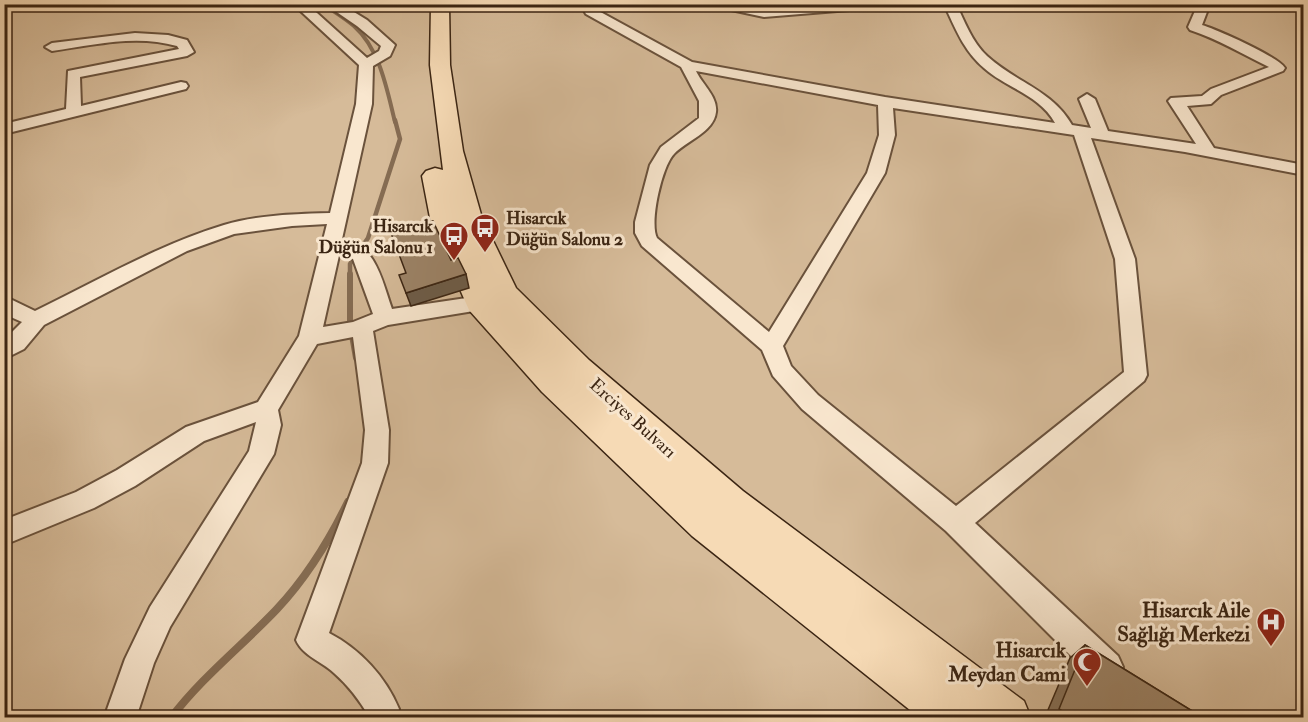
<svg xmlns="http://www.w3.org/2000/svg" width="1308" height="722" viewBox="0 0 1308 722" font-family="'IM FELL Double Pica',serif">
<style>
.green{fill:#d6bb99;stroke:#887056;stroke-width:1.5}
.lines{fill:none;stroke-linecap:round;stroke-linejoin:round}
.stream-far3{stroke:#856c53;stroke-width:4}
.stream-far2{stroke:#856c53;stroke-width:4.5}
.stream-far1{stroke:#856c53;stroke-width:6}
.stream{stroke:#856c53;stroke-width:8}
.street-casing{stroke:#6a523c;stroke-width:4}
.highway-casing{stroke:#3b2513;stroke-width:3}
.street{fill:#f9e7cf;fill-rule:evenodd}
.highway{fill:#f6dab5;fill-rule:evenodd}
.wall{fill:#867159;stroke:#3b2513;stroke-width:1.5}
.shaded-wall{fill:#6d5c48;stroke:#3b2513;stroke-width:1.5}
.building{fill:#9c8367;stroke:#3b2513;stroke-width:1.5}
.labels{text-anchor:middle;stroke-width:6;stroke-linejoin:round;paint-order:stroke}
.poi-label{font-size:18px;font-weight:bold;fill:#3b2513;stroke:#f9e7cf;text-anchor:start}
.street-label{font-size:18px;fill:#3b2513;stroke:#f9e7cf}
.near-poi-label{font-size:21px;font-weight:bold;fill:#3b2513;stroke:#f9e7cf;text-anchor:end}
</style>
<rect width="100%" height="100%" fill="#f6dab5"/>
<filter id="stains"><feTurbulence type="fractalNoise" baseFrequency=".00333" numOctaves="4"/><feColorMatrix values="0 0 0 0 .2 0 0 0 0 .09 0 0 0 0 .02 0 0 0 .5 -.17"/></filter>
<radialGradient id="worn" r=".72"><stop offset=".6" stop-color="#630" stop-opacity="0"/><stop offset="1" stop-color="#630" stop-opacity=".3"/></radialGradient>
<polygon class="green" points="4,5 1303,5 1303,717 5,717"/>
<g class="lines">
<path class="stream-far3" d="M323,4c10,7 22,14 31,22 26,23 33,64 41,96"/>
<polyline class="stream-far2" points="350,276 350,264 368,238 400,139 395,120"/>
<polyline class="stream-far1" points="350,274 350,324 356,358"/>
<path class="stream" d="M171,718c31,-41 71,-72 106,-109 30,-32 52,-68 71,-107"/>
<g class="street-casing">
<g id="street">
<path d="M293,4h14l60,54 12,-7 2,-5 -24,-20 -32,-22h16l26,16 28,25 -5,11 -17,10 -1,38 -30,135c34,5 40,42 50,70l88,-13 7,2 3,5 -3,5 -7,2 -92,15 -15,6 16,99 -1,33 -59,170c31,16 57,44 70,76l-3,9h-26c-10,-17 -21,-32 -36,-45 -13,-12 -31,-17 -38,-33l66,-177 3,-33 -12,-93 -36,7 -39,66 3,15 -7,29 -104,173 -16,36 -18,55h-32l21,-59 25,-52 99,-156 7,-29 -52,19 -69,45 -41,22 -90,37v-25l72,-28 41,-22 69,-43 72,-25 41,-66 28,-112 -35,2 -58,8 -47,17 -143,74 -20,24 -20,10v-19l18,-18 -18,-8v-18l31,15c62,-30 123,-66 189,-86 33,-10 71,-11 106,-12l26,-109 3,-39zM340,251l13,8 20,55 -20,8 -30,5z"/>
<path d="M580,4h13l2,5 97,53 193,35 170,26c-15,-28 -49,-35 -71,-55 -20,-17 -29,-40 -40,-64h12c9,18 16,38 31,52 28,26 65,34 85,69l19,3 -12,-29 8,-5 8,5 13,32 88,13 -28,-43 3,-3 31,-2 9,-7 58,-22c-27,-13 -51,-28 -79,-37l-2,-3 10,-23h12l-8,21c16,5 75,31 83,43l-2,3 -62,24 -10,9 -24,2 27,42 90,17v10l-119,-23 -94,-14 44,121 12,116 -3,6 -169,142 143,133 5,11 -5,11 -11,5 -11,-5 -18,-15 -132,-132 -144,-122 -29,-33 -11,-26 -120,-104 -7,-13v-11l15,-57 11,-18 38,-29v-17l-18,-34 -95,-53zM696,71l182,34 1,30 -12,38 -98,159 -112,-94c-8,-15 5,-72 17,-84 12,-13 40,-22 42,-42 2,-15 -14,-28 -20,-41zM893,108l181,27 41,124 9,113 -168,134 -138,-111 -27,-29 -8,-20 102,-173 10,-38z"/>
<polygon points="703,4 735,4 764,9 822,4 880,4 874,8 764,17"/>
<path d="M135,33l33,2 19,5 7,12 -7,4 -107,21 1,29 100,-24 5,1 2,3 -2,3 -182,45v-10l62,-15 2,-38 111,-22 -2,-3c-41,-12 -84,-1 -125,5l-7,-4 7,-4z"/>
</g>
</g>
<g class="highway-casing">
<polygon id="highway" points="431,4 449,4 450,65 463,151 482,218 516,288 589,360 743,491 1024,701 1031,718 920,718 692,536 542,392 469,310 431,223 422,176 426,171 435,168 443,170 430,65"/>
</g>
<use href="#street" class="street"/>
<use href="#highway" class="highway"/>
</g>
<polygon class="wall" points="1085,645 1202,717 1045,717 1070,658"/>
<polygon class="shaded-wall" points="466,274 469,288 411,306 406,293"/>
<g class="building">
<polygon points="433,221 451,260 458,258 466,274 406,293 399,275 406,273 391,233"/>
<polygon points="1085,645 1202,717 1072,717 1059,709"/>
</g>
<defs>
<g id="bus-pin" transform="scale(1.5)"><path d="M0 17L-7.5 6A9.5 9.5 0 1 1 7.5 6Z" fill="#8f2418" stroke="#f9e7cf"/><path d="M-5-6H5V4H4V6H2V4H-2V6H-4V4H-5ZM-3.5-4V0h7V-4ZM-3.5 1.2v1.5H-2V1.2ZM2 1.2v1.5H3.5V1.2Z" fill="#fff"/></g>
<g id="hospital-pin" transform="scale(1.5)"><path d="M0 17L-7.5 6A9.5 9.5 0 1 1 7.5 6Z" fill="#8f2418" stroke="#f9e7cf"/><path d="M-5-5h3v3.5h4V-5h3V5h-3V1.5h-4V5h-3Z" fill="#fff"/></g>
<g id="mosque-pin" transform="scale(1.5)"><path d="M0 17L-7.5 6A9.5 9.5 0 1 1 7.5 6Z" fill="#8f2418" stroke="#f9e7cf"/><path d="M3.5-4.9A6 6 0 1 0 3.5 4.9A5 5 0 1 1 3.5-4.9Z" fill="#fff"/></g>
</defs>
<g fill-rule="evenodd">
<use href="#bus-pin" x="485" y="228"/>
<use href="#bus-pin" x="454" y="236"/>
<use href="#hospital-pin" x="1271" y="622"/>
<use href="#mosque-pin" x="1087" y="662"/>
</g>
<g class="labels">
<g class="poi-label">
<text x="506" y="224">Hisarcık<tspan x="506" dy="21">Düğün Salonu 2</tspan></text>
<text x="433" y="232" text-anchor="end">Hisarcık<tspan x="433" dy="21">Düğün Salonu 1</tspan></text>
</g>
<g class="street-label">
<text transform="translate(633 418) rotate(42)" y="6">Erciyes Bulvarı</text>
</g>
<g class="near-poi-label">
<text x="1250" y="617">Hisarcık Aile<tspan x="1250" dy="24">Sağlığı Merkezi</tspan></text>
<text x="1066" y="657">Hisarcık<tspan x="1066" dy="24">Meydan Cami</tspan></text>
</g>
</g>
<rect width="1308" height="722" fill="none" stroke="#f6dab5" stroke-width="24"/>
<rect x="6" y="6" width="1296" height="710" fill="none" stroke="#3b2513" stroke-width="3"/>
<rect x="12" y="12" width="1284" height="698" fill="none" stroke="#3b2513" stroke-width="1.5"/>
<rect width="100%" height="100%" filter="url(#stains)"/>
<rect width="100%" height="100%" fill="url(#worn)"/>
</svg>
